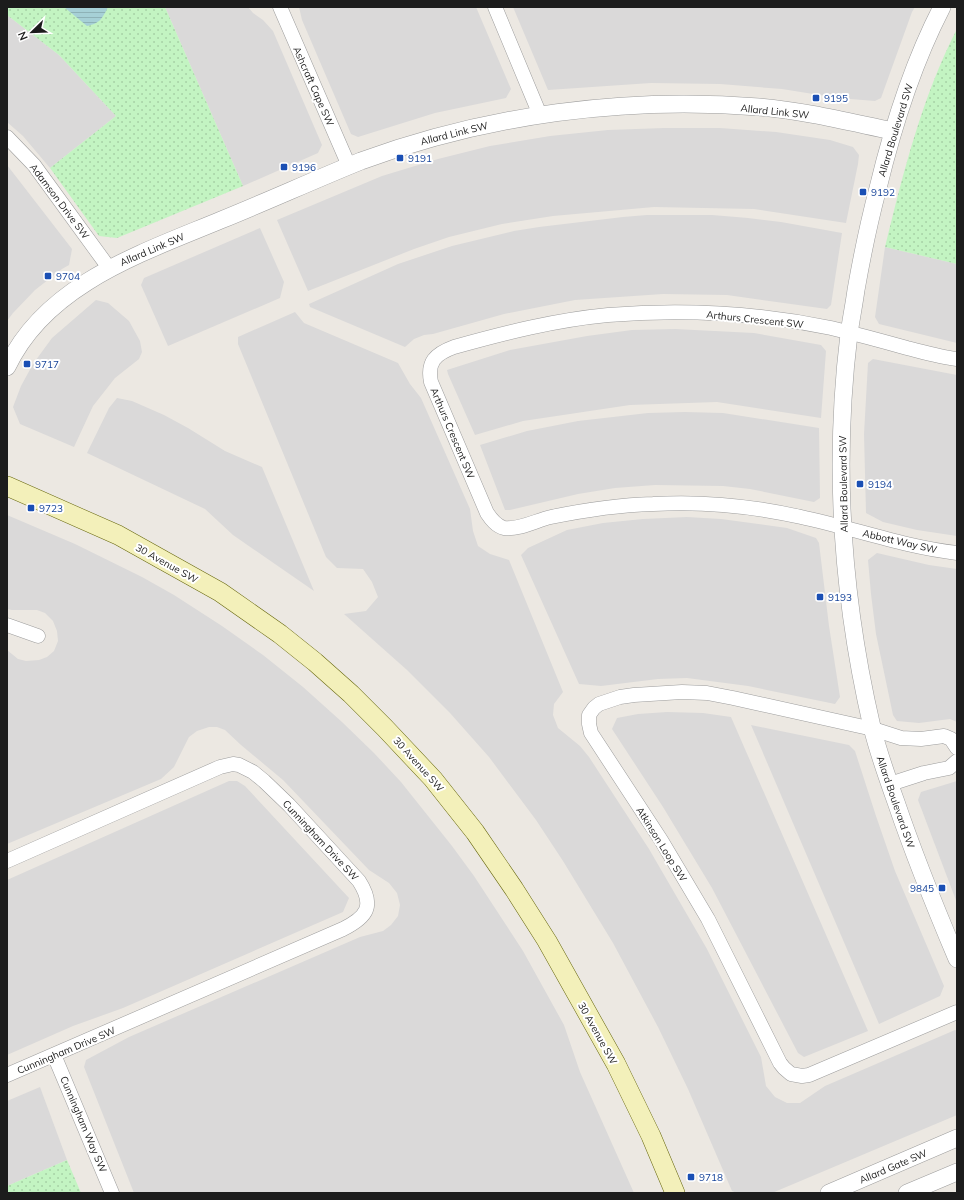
<svg xmlns="http://www.w3.org/2000/svg" width="964" height="1200" viewBox="0 0 964 1200" font-family="Mulish,sans-serif">
<style>
.residential{fill:#dad9d9}
.park{fill:url(#park-dots)}
.water{fill:url(#water-rules)}
.lines{fill:none;stroke-linecap:round;stroke-linejoin:round}
.minor-casing{stroke:#9d9d9d;stroke-width:15}
.tertiary-casing{stroke:#9d9d9d;stroke-width:18}
.secondary-casing{stroke:#67670e;stroke-width:20}
.minor{stroke:#fff;stroke-width:14}
.tertiary{stroke:#fff;stroke-width:17}
.secondary{stroke:#f3f0ba;stroke-width:19}
.transit-dot{fill:#1a4fb4;stroke:#fff;stroke-width:1.5}
.labels{text-anchor:middle;stroke-width:4;stroke-linejoin:round;paint-order:stroke}
.street-label{font-size:10px;fill:#1c1c1c;stroke:#fff}
.transit-label{font-size:10px;fill:#164399;stroke:#fff;text-anchor:start}
</style>
<defs>
<pattern id="park-dots" width="8" height="8" patternUnits="userSpaceOnUse"><rect width="8" height="8" fill="#c3f4c2"/><path d="M2 2h.1M6 6h.1" fill="none" stroke="#a7d1a6" stroke-width="1.8" stroke-linecap="round"/></pattern>
<pattern id="water-rules" width="6" height="5" patternUnits="userSpaceOnUse"><rect width="6" height="5" fill="#a6d0d6"/><path d="M0 2.5h6" fill="none" stroke="#8eb2b7"/></pattern>
</defs>
<rect width="100%" height="100%" fill="#ece8e2"/>
<g class="residential">
<polygon points="165,7 248,7 253,13 263,20 273,31 322,145 318,153 243,186"/>
<polygon points="299,7 476,7 511,89 506,98 435,113 358,137 351,134 302,20"/>
<polygon points="513,7 915,7 912,12 881,98 875,101 838,98 782,89 720,84 651,83 548,90"/>
<polygon points="7,15 59,55 116,116 50,168 23,136 7,122"/>
<polygon points="664,128 720,128 776,132 830,140 853,147 859,155 858,164 846,223 754,209 654,207 553,216 502,224 449,237 414,249 308,291 277,220 382,176 438,159 490,146 550,136 608,130"/>
<polygon points="7,165 72,249 69,265 62,269 35,290 13,313 7,321"/>
<polygon points="647,215 712,215 748,218 781,222 842,233 831,305 827,309 727,295 663,294 575,300 504,314 433,334 424,335 414,339 405,347 310,307 309,304 398,264 452,246 514,231 539,227 623,217"/>
<polygon points="260,228 284,282 280,298 168,346 141,285 144,278"/>
<polygon points="885,247 957,264 957,343 879,324 875,317"/>
<polygon points="96,300 108,303 129,321 140,341 142,352 139,359 115,378 93,406 74,447 20,424 13,407 21,386 33,364 52,338"/>
<polygon points="295,312 304,323 398,363 410,384 421,398 470,509 473,531 478,546 490,554 509,560 563,692 554,704 553,715 558,728 580,746 589,757 649,849 707,949 761,1057 766,1086 775,1097 787,1103 800,1103 825,1086 955,1030 957,1031 957,1115 772,1193 737,1193 732,1191 688,1089 658,1027 613,943 563,861 536,820 489,757 450,713 407,670 344,614 366,611 378,597 372,582 363,569 337,568 326,557 238,344 238,337"/>
<polygon points="675,329 754,333 821,345 826,351 821,418 717,402 630,405 523,421 475,435 448,374 447,370 510,350 587,336 632,330"/>
<polygon points="873,359 957,375 957,536 917,530 883,522 866,513 864,434 868,363"/>
<polygon points="117,398 132,401 164,415 188,428 225,451 262,467 314,591 233,535 205,509 87,453 109,408"/>
<polygon points="685,412 723,413 819,428 820,498 814,502 750,489 723,486 655,485 615,488 578,494 510,510 505,510 480,445 527,431 578,421 648,413"/>
<polygon points="7,515 75,544 142,577 174,595 222,626 263,655 303,687 342,722 374,753 401,782 452,846 474,876 523,951 564,1025 580,1072 634,1193 134,1193 84,1067 86,1060 129,1037 360,937 383,931 391,925 398,916 400,905 397,893 389,883 369,870 283,780 241,745 225,730 217,727 209,727 197,731 189,737 174,767 161,779 7,844 7,650 18,659 26,661 39,660 47,657 54,651 58,641 57,631 53,621 45,613 37,610 12,610 7,609"/>
<polygon points="687,517 721,519 787,528 816,538 819,543 829,626 840,697 835,704 748,686 687,678 658,679 601,686 579,684 521,555 528,548 567,530 603,523 643,519"/>
<polygon points="877,553 929,565 957,569 957,722 950,719 919,723 897,721 893,715 876,634 871,594 868,560"/>
<polygon points="667,712 703,713 731,717 868,1031 804,1057 798,1053 712,888 663,807 612,729 617,718 638,714"/>
<polygon points="751,725 849,745 855,751 876,816 895,871 944,986 940,996 879,1024"/>
<polygon points="229,781 237,781 245,786 349,898 343,912 123,1008 73,1026 7,1055 7,880"/>
<polygon points="957,781 957,903 918,800 921,792"/>
<polygon points="40,1087 67,1160 7,1186 7,1101"/>
</g>
<g class="park">
<polygon points="7,7 165,7 243,186 117,238 99,236 50,168 116,116 59,55 7,15"/>
<path d="M957,29v235l-72,-17c18,-74 37,-150 72,-218z"/>
<polygon points="67,1160 81,1193 7,1193 7,1186"/>
</g>
<path class="water" d="M64,7h44c-6,12 -8,16 -21,19z"/>
<g class="lines">
<g class="minor-casing">
<g id="minor">
<polyline points="280,7 349,166"/>
<polyline points="495,7 540,115"/>
<polyline points="7,137 34,165 109,268"/>
<path d="M957,359c-17,-2 -34,-7 -50,-11 -25,-7 -51,-14 -76,-20 -73,-15 -150,-19 -223,-13 -53,5 -104,18 -154,32 -19,7 -27,15 -23,35l56,131c4,6 9,13 17,15 16,2 33,-8 47,-11 34,-7 68,-12 102,-13 50,-3 99,2 148,13 52,11 103,30 156,36"/>
<polyline points="7,625 38,636"/>
<polyline points="957,748 951,739 944,736 921,739 901,738 873,729 733,698 707,693 682,692 634,695 620,697 599,704 594,708 589,715 589,724 591,733 661,840 708,919 780,1063 784,1068 791,1074 802,1076 809,1075 957,1012"/>
<polyline points="890,784 924,773 949,768 957,761"/>
<path d="M7,861l213,-94 13,-3 6,1 14,7 11,9 25,24 70,76c16,25 8,36 -16,48l-336,146"/>
<polyline points="54,1055 112,1193"/>
</g>
</g>
<g class="tertiary-casing">
<g id="tertiary">
<path d="M942,7c-30,58 -49,119 -64,181 -9,34 -16,68 -22,102 -2,15 -5,29 -7,44 -16,131 -7,264 23,393 6,25 15,50 24,75 18,53 39,105 61,157"/>
<path d="M7,367c39,-83 135,-114 214,-147 47,-19 93,-40 140,-59 126,-46 264,-65 398,-54 46,4 90,15 134,24"/>
<polyline points="829,1193 957,1138"/>
<polyline points="907,1193 957,1172"/>
</g>
</g>
<g class="secondary-casing">
<polyline id="secondary" points="7,486 118,535 220,592 280,634 315,662 351,694 385,728 433,779 475,832 514,889 547,941 616,1064 651,1136 675,1193"/>
</g>
<use href="#minor" class="minor"/>
<use href="#tertiary" class="tertiary"/>
<use href="#secondary" class="secondary"/>
</g>
<g class="transit-dot">
<rect x="812" y="94" width="8" height="8" rx="2"/>
<rect x="396" y="154" width="8" height="8" rx="2"/>
<rect x="280" y="163" width="8" height="8" rx="2"/>
<rect x="859" y="188" width="8" height="8" rx="2"/>
<rect x="44" y="272" width="8" height="8" rx="2"/>
<rect x="23" y="360" width="8" height="8" rx="2"/>
<rect x="856" y="480" width="8" height="8" rx="2"/>
<rect x="27" y="504" width="8" height="8" rx="2"/>
<rect x="816" y="593" width="8" height="8" rx="2"/>
<rect x="938" y="884" width="8" height="8" rx="2"/>
<rect x="687" y="1173" width="8" height="8" rx="2"/>
</g>
<g class="labels">
<g class="street-label">
<text transform="translate(314 86) rotate(66)" y="4">Ashcraft Cape SW</text>
<text transform="translate(775 111) rotate(6)" y="4">Allard Link SW</text>
<text transform="translate(895 130) rotate(-73)" y="4">Allard Boulevard SW</text>
<text transform="translate(454 133) rotate(-14)" y="4">Allard Link SW</text>
<text transform="translate(60 201) rotate(53)" y="4">Adamson Drive SW</text>
<text transform="translate(152 249) rotate(-23)" y="4">Allard Link SW</text>
<text transform="translate(755 319) rotate(6)" y="4">Arthurs Crescent SW</text>
<text transform="translate(453 433) rotate(67)" y="4">Arthurs Crescent SW</text>
<text transform="translate(843 484) rotate(-91)" y="4">Allard Boulevard SW</text>
<text transform="translate(900 541) rotate(13)" y="4">Abbott Way SW</text>
<text transform="translate(167 563) rotate(29)" y="4">30 Avenue SW</text>
<text transform="translate(419 764) rotate(48)" y="4">30 Avenue SW</text>
<text transform="translate(896 802) rotate(71)" y="4">Allard Boulevard SW</text>
<text transform="translate(321 840) rotate(47)" y="4">Cunningham Drive SW</text>
<text transform="translate(662 844) rotate(58)" y="4">Atkinson Loop SW</text>
<text transform="translate(598 1033) rotate(61)" y="4">30 Avenue SW</text>
<text transform="translate(66 1050) rotate(-23)" y="4">Cunningham Drive SW</text>
<text transform="translate(84 1124) rotate(67)" y="4">Cunningham Way SW</text>
<text transform="translate(893 1166) rotate(-23)" y="4">Allard Gate SW</text>
</g>
<g class="transit-label">
<text x="824" y="102">9195</text>
<text x="408" y="162">9191</text>
<text x="292" y="171">9196</text>
<text x="871" y="196">9192</text>
<text x="56" y="280">9704</text>
<text x="35" y="368">9717</text>
<text x="868" y="488">9194</text>
<text x="39" y="512">9723</text>
<text x="828" y="601">9193</text>
<text x="934" y="892" text-anchor="end">9845</text>
<text x="699" y="1181">9718</text>
</g>
</g>
<rect width="964" height="1200" fill="none" stroke="#1c1c1c" stroke-width="16"/>
<g transform="translate(32 32) rotate(247)" stroke="#ffffff" stroke-width="3" paint-order="stroke">
<path d="M0-3L7 15L0 10L-7 15Z" fill="#1c1c1c"/>
<text y="-6" font-size="11" font-weight="bold" text-anchor="middle" fill="#1c1c1c">N</text>
</g>
</svg>
